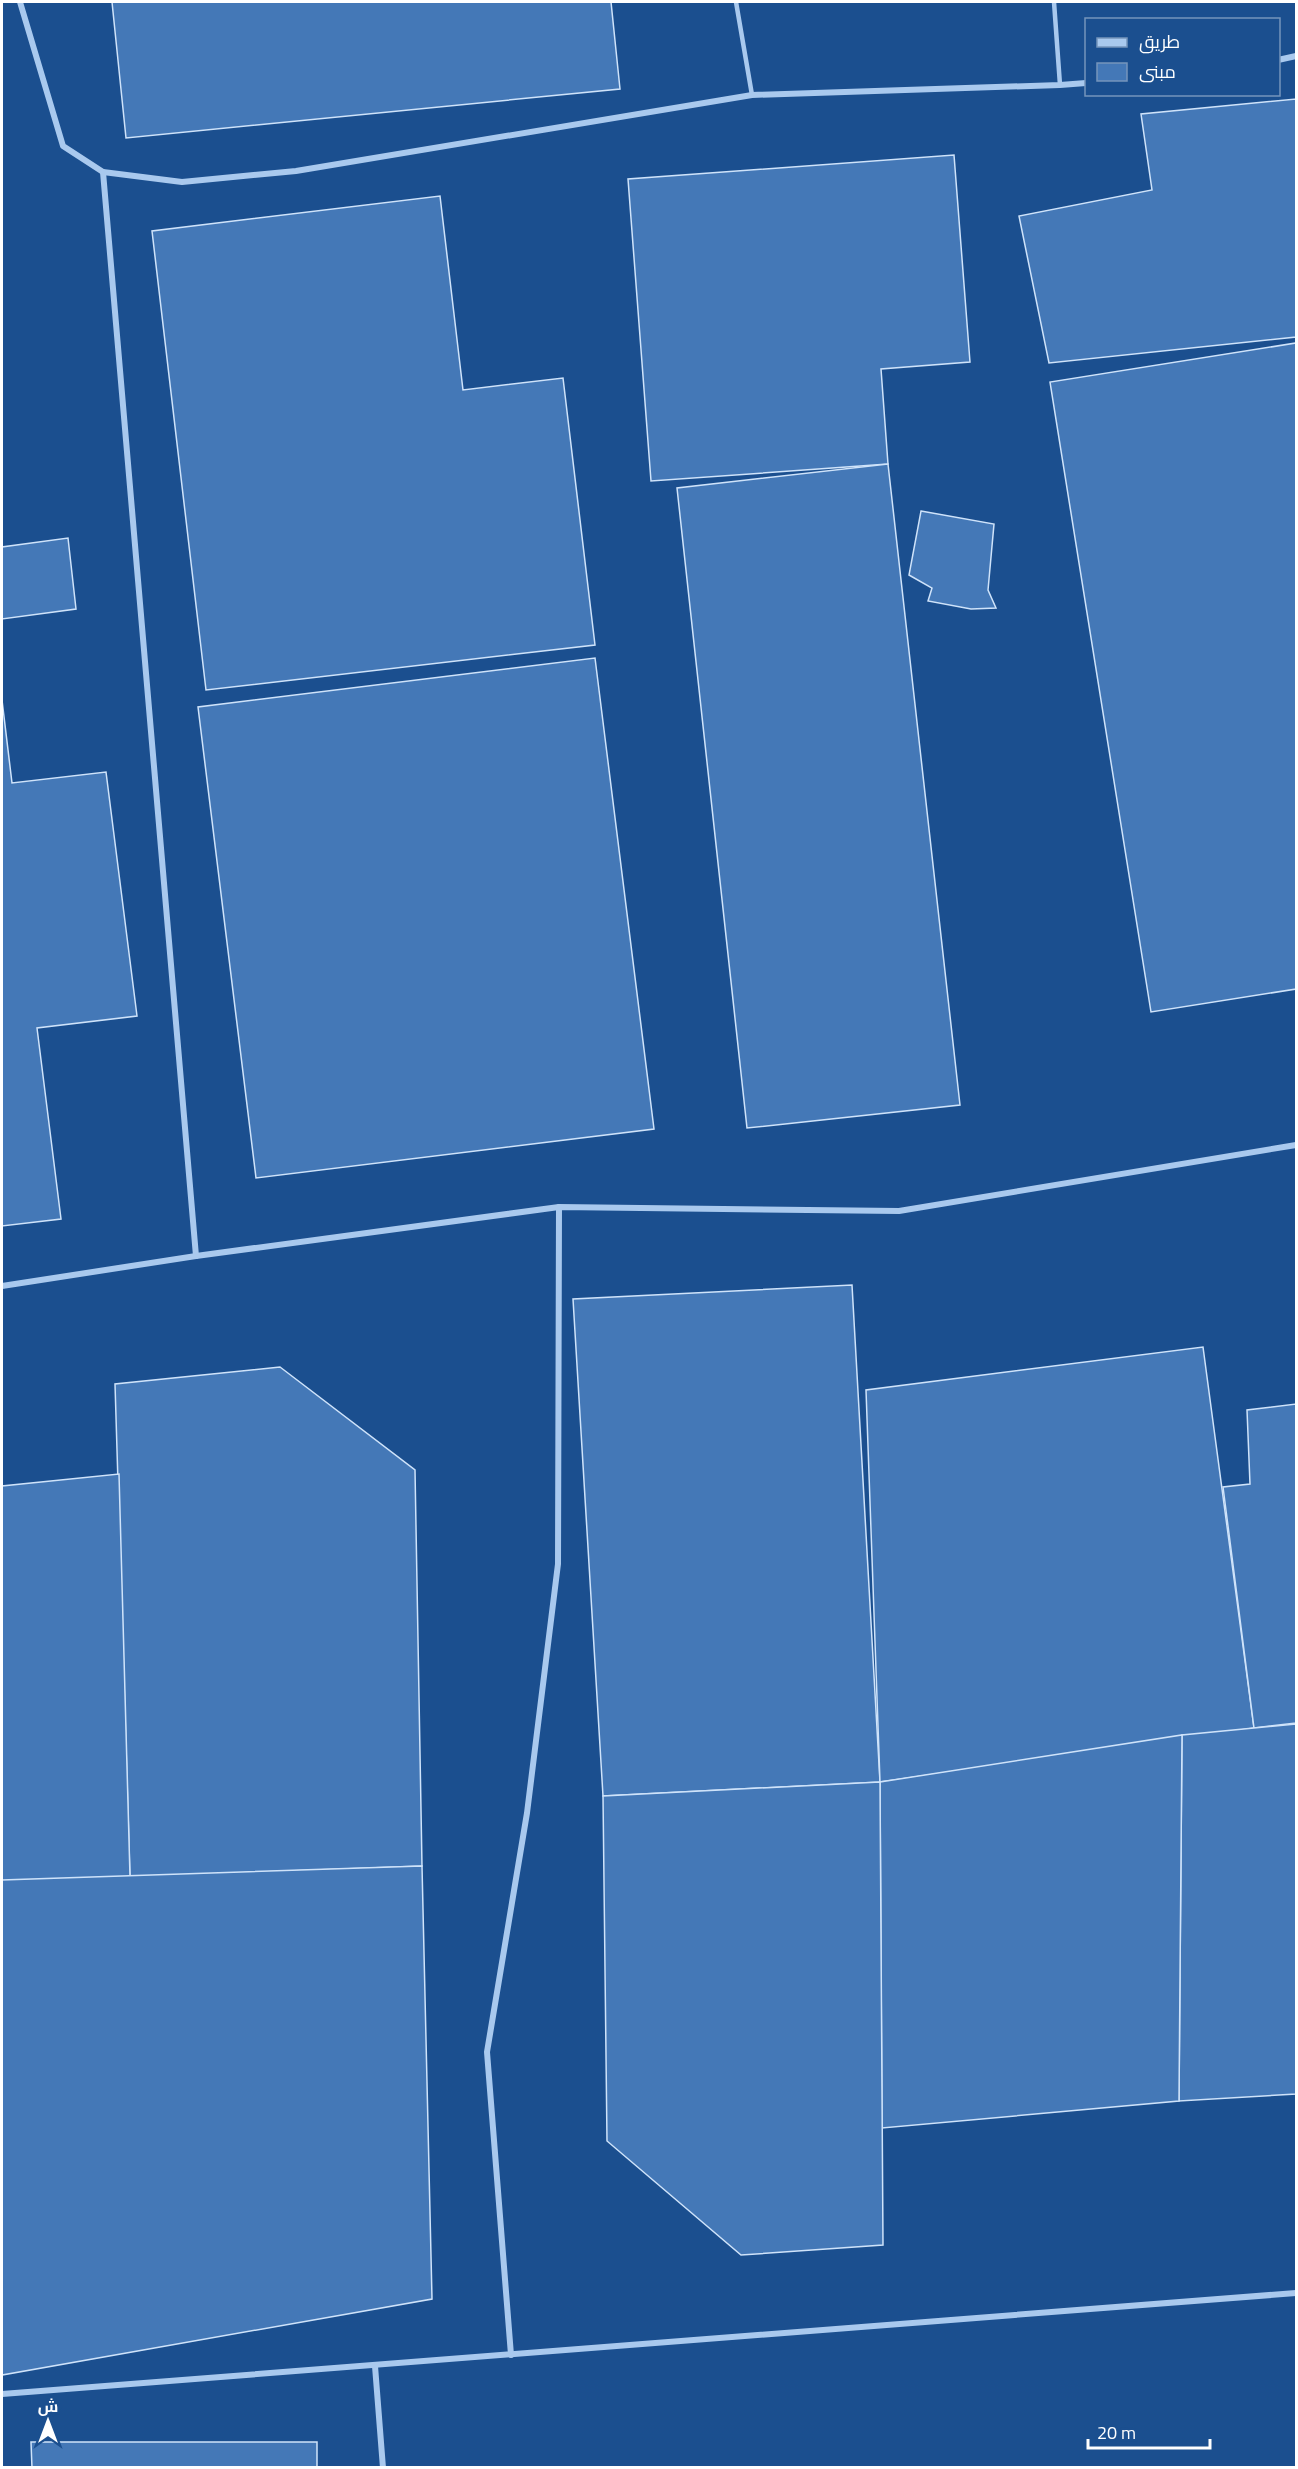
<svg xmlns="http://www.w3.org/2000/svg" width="1298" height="2469" viewBox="0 0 1298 2469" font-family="'Titillium Web',Cairo,sans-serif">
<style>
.building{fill:#4478b7;stroke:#cfe3fa;stroke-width:1.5}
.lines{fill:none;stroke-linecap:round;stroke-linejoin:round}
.lane{stroke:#a9c9ee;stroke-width:4.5}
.street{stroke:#a9c9ee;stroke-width:6}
</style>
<rect width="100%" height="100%" fill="#1b4f8f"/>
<g class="building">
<polygon points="112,2 611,2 620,89 126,138"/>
<polygon points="1296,99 1296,337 1049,363 1019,216 1152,190 1141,114"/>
<polygon points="954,155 970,362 881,369 888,464 651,481 628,179"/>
<polygon points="440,196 463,390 563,378 595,645 206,690 152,231"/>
<polygon points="1296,343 1296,989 1151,1012 1050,382"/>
<polygon points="888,464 960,1105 747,1128 677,488"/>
<polygon points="921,511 994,524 988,590 996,608 971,609 928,601 932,588 909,575"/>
<polygon points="68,538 76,609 2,619 2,547"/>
<polygon points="595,658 654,1129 256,1178 198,707"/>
<polygon points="2,700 12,783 106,772 137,1016 37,1028 61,1219 2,1226"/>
<polygon points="852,1285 880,1782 603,1796 573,1299"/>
<polygon points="1203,1347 1254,1728 880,1782 866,1390"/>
<polygon points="280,1367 415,1470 422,1866 130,1877 115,1384"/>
<polygon points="1296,1404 1296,1723 1254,1728 1223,1487 1250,1484 1247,1410"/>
<polygon points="119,1474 130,1877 2,1881 2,1486"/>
<polygon points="1296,1724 1296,2094 1179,2101 1182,1735"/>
<polygon points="1182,1735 1179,2101 882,2128 880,1782"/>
<polygon points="880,1782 883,2245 741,2255 607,2141 603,1796"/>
<polygon points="422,1866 432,2299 2,2375 2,1880"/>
<polygon points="31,2442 317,2442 317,2468 32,2468"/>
</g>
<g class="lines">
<g class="lane">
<polyline points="736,2 752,95"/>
<polyline points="1054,2 1060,85"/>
</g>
<g class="street">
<polyline points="20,2 63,146 103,172 182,182 296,171 752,95 1060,85 1086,83"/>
<polyline points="1278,60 1296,56"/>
<polyline points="103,172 196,1256"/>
<polyline points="2,1286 196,1256 559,1207 899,1211 1296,1145"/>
<polyline points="511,2355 487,2052 527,1813 558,1564 559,1207"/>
<polyline points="375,2366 383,2468"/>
<polyline points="2,2394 1296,2293"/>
</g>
</g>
<rect width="1298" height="2469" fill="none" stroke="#ffffff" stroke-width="6"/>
<rect x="1085" y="18" width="195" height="78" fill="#1b4f8f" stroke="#7695bc" stroke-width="1.5"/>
<rect x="1097" y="38" width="30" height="9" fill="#a9c9ee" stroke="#7695bc" stroke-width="1.5"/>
<text x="1139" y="48" font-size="18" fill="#ffffff">طريق</text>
<rect x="1097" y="63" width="30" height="18" fill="#4478b7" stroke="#7695bc" stroke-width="1.5"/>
<text x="1139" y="78" font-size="18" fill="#ffffff">مبنى</text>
<g transform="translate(48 2421)" stroke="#1b4f8f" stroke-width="4.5" paint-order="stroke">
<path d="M0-4.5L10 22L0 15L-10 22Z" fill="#ffffff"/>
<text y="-9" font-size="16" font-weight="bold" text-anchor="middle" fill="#ffffff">ش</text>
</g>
<path d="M1088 2439v9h122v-9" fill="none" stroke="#ffffff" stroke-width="3"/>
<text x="1097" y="2439" font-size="18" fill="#ffffff" stroke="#1b4f8f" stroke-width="4.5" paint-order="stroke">20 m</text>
</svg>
